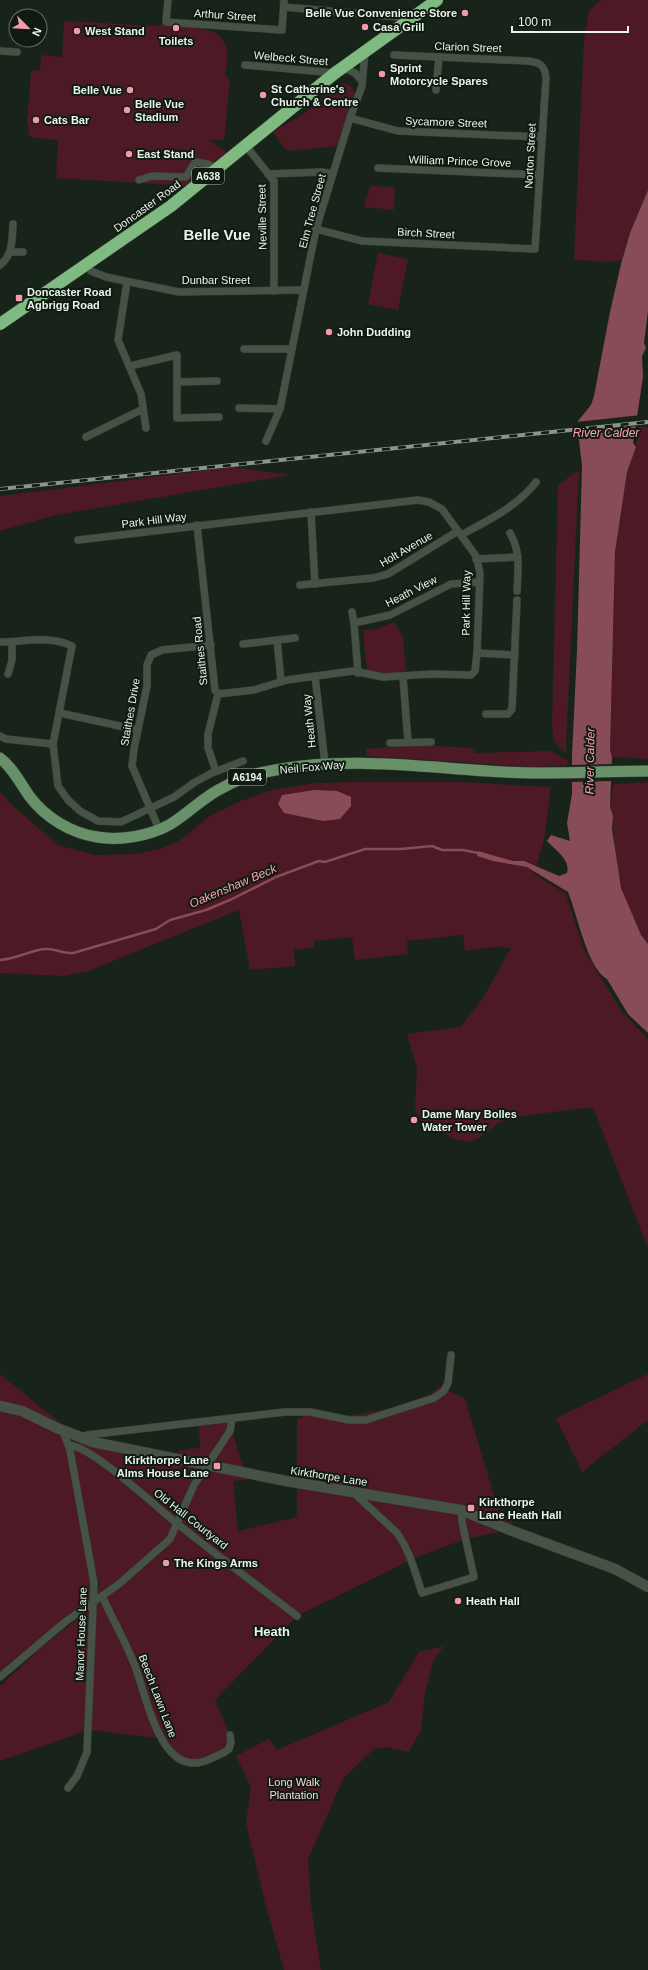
<svg xmlns="http://www.w3.org/2000/svg" width="648" height="1970" viewBox="0 0 648 1970" font-family="Arial,sans-serif">
<style>
.green{fill:#4c1925}
.water{fill:#884c57}
.pier{fill:#182419}
.lines{fill:none;stroke-linecap:round;stroke-linejoin:round}
.stream{stroke:#884c57;stroke-width:2.5}
.street-casing{stroke:#374037;stroke-width:8}
.secondary-casing{stroke:#374037;stroke-width:11}
.primary-casing{stroke:#374037;stroke-width:12}
.highway-casing{stroke:#374037;stroke-width:13}
.street{stroke:#455245;stroke-width:7}
.secondary{stroke:#455245;stroke-width:10}
.primary{stroke:#689169;stroke-width:11}
.highway{stroke:#7fbb81;stroke-width:12}
.rail-casing{stroke:#8b958c;stroke-width:4}
.rail{stroke:#0f1b10;stroke-width:2.5;stroke-dasharray:8;stroke-linecap:butt}
.poi-dot{fill:#f39aaa;stroke:#0f1b10;stroke-width:1.5}
.labels{text-anchor:middle;stroke-width:4;stroke-linejoin:round;paint-order:stroke}
.shield{fill:#0f1b10;stroke:#a9b2a9;stroke-width:1}
.shield-label{font-size:10px;font-weight:bold;fill:#ebf3eb}
.poi-label{font-size:11px;font-weight:bold;fill:#ebf3eb;stroke:#0f1b10;text-anchor:start}
.street-label{font-size:11px;fill:#ebf3eb;stroke:#0f1b10}
.park-label{font-size:11px;fill:#fad3d8;stroke:#0f1b10}
.water-label{font-size:12px;font-style:italic;fill:#fea0b0;stroke:#0f1b10}
.quarter-label{font-size:13px;font-weight:bold;fill:#ebf3eb;stroke:#0f1b10}
.district-label{font-size:15px;font-weight:bold;fill:#ebf3eb;stroke:#0f1b10}
</style>
<rect width="100%" height="100%" fill="#182419"/>
<g class="green">
<polygon points="601,0 648,0 648,190 630,233 622,260 609,262 574,260 584,39 589,11"/>
<path d="M64,21l92,5 7,-2c19,3 57,-1 63,23 3,8 0,20 -1,28l5,4 -6,61h-15l19,13 -38,33 -134,-8 2,-38 -24,-2 -5,-3 -2,-12 4,-53 9,1 1,-16 21,2z"/>
<path d="M343,83l9,4 3,9 -17,50 -48,5 -5,-2 -12,-17c14,-10 31,-16 43,-28 8,-7 16,-19 27,-21z"/>
<polygon points="370,186 395,187 394,210 364,207"/>
<polygon points="378,253 408,259 398,310 368,304"/>
<polygon points="639,427 648,427 648,759 612,757 610,750 615,552 627,472 636,447"/>
<polygon points="232,467 291,475 56,515 0,531 0,496"/>
<polygon points="579,470 567,724 566,754 554,741 552,726 558,485"/>
<polygon points="394,622 403,637 406,671 381,675 367,672 363,630 373,630"/>
<polygon points="419,745 471,748 476,753 551,751 568,761 567,765 534,767 367,756 366,749"/>
<polygon points="360,782 460,782 551,787 544,840 534,874 566,894 584,950 622,1012 648,1039 648,1248 593,1107 521,1116 499,1122 479,1138 469,1142 454,1139 422,1122 415,1109 417,1068 407,1034 461,1027 483,998 511,948 495,947 465,951 463,935 407,941 408,954 355,960 352,937 314,941 314,947 294,950 295,966 250,970 239,910 91,970 65,976 0,973 0,792 12,805 58,845 95,855 135,854 159,849 176,843 210,816 238,802 272,790 316,783"/>
<path d="M648,782v162c-29,-35 -33,-84 -35,-127 -1,-4 -3,-8 -3,-12 1,-7 2,-14 4,-21z"/>
<polygon points="0,1374 64,1426 95,1594 100,1584 96,1577 74,1453 74,1438 178,1457 179,1450 200,1448 199,1426 229,1421 247,1480 233,1481 238,1531 297,1517 297,1419 319,1411 345,1416 390,1409 430,1394 440,1386 465,1399 499,1512 514,1518 510,1530 465,1539 415,1558 297,1616 215,1700 230,1735 229,1749 194,1765 174,1752 166,1739 89,1730 0,1761 0,1686 43,1646 85,1613 89,1606 0,1677"/>
<polygon points="648,1374 648,1420 582,1472 556,1418"/>
<polygon points="444,1646 434,1659 425,1694 421,1730 409,1752 387,1747 375,1748 343,1779 308,1860 311,1905 321,1970 284,1970 266,1907 246,1823 251,1787 236,1756 269,1739 277,1750 389,1702 419,1652"/>
</g>
<g class="water">
<path d="M648,190v121l-4,32 2,5 -4,8 1,21 -10,66 3,4 -9,25 -12,80 -5,198 2,7 -2,50 3,9 -1,13 9,59 20,47 7,9v89l-20,-19 -21,-35c-20,-11 -30,-66 -39,-87l-41,-25 -34,-6 -16,-5 1,-5 35,10h11l35,15 8,-3c4,-13 -12,-23 -20,-32l4,-6 19,6 -3,-18 5,-29v-38l5,-106 5,-184 -3,-26 -3,-3 2,-16 13,-16 3,-9 16,-84 11,-48 9,-31z"/>
<polygon points="315,790 337,791 351,797 351,806 340,819 323,821 284,813 278,804 282,795"/>
</g>
<g class="pier">
<polygon points="641,415 638,426 575,433 576,422"/>
<polygon points="614,764 613,781 570,782 571,765"/>
</g>
<g class="lines">
<path class="stream" d="M0,960c17,-1 31,-10 45,-11 10,-1 18,5 28,4l83,-24 14,-9 36,-10 26,-11 44,-22 43,-16 6,1 40,-13h36l31,-3 10,4h21l15,3"/>
<g class="street-casing">
<g id="street">
<polyline points="168,0 166,22 282,30 284,0"/>
<polyline points="284,7 409,18"/>
<polyline points="0,51 17,52"/>
<polyline points="245,65 335,73"/>
<polyline points="342,67 355,73 362,81"/>
<polyline points="436,90 439,57"/>
<polyline points="350,118 398,131 542,137"/>
<polyline points="250,151 274,181 274,291"/>
<polyline points="378,168 540,175"/>
<polyline points="268,174 322,172 333,174"/>
<polyline points="139,180 152,176 186,177 195,162 208,164 217,169"/>
<path d="M316,229l46,12 173,8 11,-171c-1,-12 -6,-16 -18,-17l-134,-6"/>
<polyline points="11,252 23,252"/>
<path d="M0,265c13,-10 12,-25 13,-41"/>
<polyline points="86,265 91,271 106,277 179,292 303,290"/>
<polyline points="127,282 118,340 141,394 146,428"/>
<polyline points="244,349 292,349"/>
<polyline points="130,366 177,355 177,418 219,417"/>
<polyline points="178,382 217,381"/>
<polyline points="239,408 280,409"/>
<polyline points="86,437 143,409"/>
<polyline points="266,441 280,409 316,229 350,118 362,86 365,51"/>
<polyline points="311,512 315,584"/>
<polyline points="197,525 215,690 218,694 208,734 208,748 216,771"/>
<path d="M510,533c11,20 8,35 7,58"/>
<path d="M461,535c26,-14 57,-29 75,-53"/>
<polyline points="78,540 418,500 429,502 442,509 476,556 480,573 477,653 475,671 471,675 433,674 383,677 353,671 287,680 254,690 218,694"/>
<polyline points="476,559 518,557"/>
<polyline points="300,585 373,578 388,574 458,531"/>
<polyline points="352,612 354,623"/>
<polyline points="277,640 281,681"/>
<path d="M0,642c23,0 51,-7 72,4l-19,98 5,42 10,14 12,11 18,10 23,1 53,-25 21,-15 17,-9 31,-12"/>
<polyline points="243,644 295,638"/>
<polyline points="477,653 515,655"/>
<polyline points="358,673 354,623 390,615 451,584 479,582"/>
<polyline points="8,674 12,660 12,642"/>
<polyline points="315,676 325,764"/>
<polyline points="403,677 408,742"/>
<polyline points="60,713 138,730"/>
<polyline points="486,714 508,714 512,709 517,600"/>
<polyline points="0,736 6,739 53,744"/>
<polyline points="390,743 431,742"/>
<polyline points="159,829 132,766 134,749 147,686 147,665 151,655 162,650 211,645"/>
<polyline points="63,1431 70,1450 94,1583 87,1752 77,1776 68,1788"/>
<polyline points="81,1438 87,1435 285,1412 310,1412 349,1420 366,1420 434,1398 444,1391 448,1383 451,1355"/>
<path d="M69,1445c24,2 88,63 110,80 39,31 79,61 118,91"/>
<path d="M354,1493l43,40c13,18 18,39 25,60l52,-16 -12,-55 -1,-12"/>
<path d="M102,1596c10,22 22,43 31,65 14,32 26,122 77,98 6,-3 13,-5 19,-10l2,-7 -1,-7"/>
<polyline points="0,1677 65,1622 119,1584 170,1539 194,1485 230,1431 232,1419"/>
</g>
</g>
<g class="secondary-casing">
<polyline id="secondary" points="0,1406 22,1411 57,1428 93,1442 286,1481 461,1510 510,1530 615,1569 648,1587"/>
</g>
<g class="primary-casing">
<path id="primary" d="M0,758c13,10 20,25 30,39 16,21 41,36 67,40 23,4 52,-1 72,-12 19,-11 35,-29 55,-38 14,-8 30,-13 46,-16 77,-16 157,-3 234,1 48,3 96,-1 144,-1"/>
</g>
<g class="highway-casing">
<polyline id="highway" points="0,324 171,206 335,73 437,0"/>
</g>
<use href="#street" class="street"/>
<use href="#secondary" class="secondary"/>
<use href="#primary" class="primary"/>
<use href="#highway" class="highway"/>
<g class="rail-casing">
<polyline id="rail" points="0,489 648,422"/>
</g>
<use href="#rail" class="rail"/>
</g>
<g class="poi-dot">
<circle cx="465" cy="13" r="4"/>
<circle cx="365" cy="27" r="4"/>
<circle cx="176" cy="28" r="4"/>
<circle cx="77" cy="31" r="4"/>
<circle cx="382" cy="74" r="4"/>
<circle cx="130" cy="90" r="4"/>
<circle cx="263" cy="95" r="4"/>
<circle cx="127" cy="110" r="4"/>
<circle cx="36" cy="120" r="4"/>
<circle cx="129" cy="154" r="4"/>
<rect x="15" y="294" width="8" height="8" rx="2"/>
<circle cx="329" cy="332" r="4"/>
<circle cx="414" cy="1120" r="4"/>
<rect x="213" y="1462" width="8" height="8" rx="2"/>
<rect x="467" y="1504" width="8" height="8" rx="2"/>
<circle cx="166" cy="1563" r="4"/>
<circle cx="458" cy="1601" r="4"/>
</g>
<g class="labels">
<g class="shield">
<rect x="192" y="168" width="32" height="16" rx="3"/>
<rect x="228" y="769" width="38" height="16" rx="3"/>
</g>
<g class="shield-label">
<text x="208" y="180">A638</text>
<text x="247" y="781">A6194</text>
</g>
<g class="poi-label">
<text x="457" y="17" text-anchor="end">Belle Vue Convenience Store</text>
<text x="373" y="31">Casa Grill</text>
<text x="85" y="35">West Stand</text>
<text x="176" y="45" text-anchor="middle">Toilets</text>
<text x="390" y="72">Sprint<tspan x="390" dy="13">Motorcycle Spares</tspan></text>
<text x="271" y="93">St Catherine's<tspan x="271" dy="13">Church &amp; Centre</tspan></text>
<text x="122" y="94" text-anchor="end">Belle Vue</text>
<text x="135" y="108">Belle Vue<tspan x="135" dy="13">Stadium</tspan></text>
<text x="44" y="124">Cats Bar</text>
<text x="137" y="158">East Stand</text>
<text x="27" y="296">Doncaster Road<tspan x="27" dy="13">Agbrigg Road</tspan></text>
<text x="337" y="336">John Dudding</text>
<text x="422" y="1118">Dame Mary Bolles<tspan x="422" dy="13">Water Tower</tspan></text>
<text x="209" y="1464" text-anchor="end">Kirkthorpe Lane<tspan x="209" dy="13">Alms House Lane</tspan></text>
<text x="479" y="1506">Kirkthorpe<tspan x="479" dy="13">Lane Heath Hall</tspan></text>
<text x="174" y="1567">The Kings Arms</text>
<text x="466" y="1605">Heath Hall</text>
</g>
<g class="street-label">
<text transform="translate(225 15) rotate(4)" y="4">Arthur Street</text>
<text transform="translate(468 47) rotate(2)" y="4">Clarion Street</text>
<text transform="translate(291 58) rotate(5)" y="4">Welbeck Street</text>
<text transform="translate(446 122) rotate(2)" y="4">Sycamore Street</text>
<text transform="translate(530 156) rotate(-87)" y="4">Norton Street</text>
<text transform="translate(460 161) rotate(2)" y="4">William Prince Grove</text>
<text transform="translate(147 206) rotate(-36)" y="4">Doncaster Road</text>
<text transform="translate(312 211) rotate(-75)" y="4">Elm Tree Street</text>
<text transform="translate(262 217) rotate(-91)" y="4">Neville Street</text>
<text transform="translate(426 233) rotate(3)" y="4">Birch Street</text>
<text x="216" y="284">Dunbar Street</text>
<text transform="translate(154 520) rotate(-7)" y="4">Park Hill Way</text>
<text transform="translate(406 549) rotate(-30)" y="4">Holt Avenue</text>
<text transform="translate(411 591) rotate(-27)" y="4">Heath View</text>
<text transform="translate(466 603) rotate(-89)" y="4">Park Hill Way</text>
<text transform="translate(200 651) rotate(-96)" y="4">Staithes Road</text>
<text transform="translate(130 712) rotate(-80)" y="4">Staithes Drive</text>
<text transform="translate(309 721) rotate(-96)" y="4">Heath Way</text>
<text transform="translate(312 767) rotate(-5)" y="4">Neil Fox Way</text>
<text transform="translate(329 1476) rotate(9)" y="4">Kirkthorpe Lane</text>
<text transform="translate(191 1519) rotate(38)" y="4">Old Hall Courtyard</text>
<text transform="translate(81 1634) rotate(-88)" y="4">Manor House Lane</text>
<text transform="translate(158 1696) rotate(69)" y="4">Beech Lawn Lane</text>
</g>
<g class="park-label">
<text x="294" y="1786">Long Walk<tspan x="294" dy="13">Plantation</tspan></text>
</g>
<g class="water-label">
<text x="606" y="437">River Calder</text>
<text transform="translate(590 761) rotate(-89)" y="4">River Calder</text>
<text transform="translate(233 886) rotate(-23)" y="4">Oakenshaw Beck</text>
</g>
<g class="quarter-label">
<text x="272" y="1636">Heath</text>
</g>
<g class="district-label">
<text x="217" y="240">Belle Vue</text>
</g>
</g>
<g transform="translate(28 28) rotate(114)"><circle r="19" fill="#0f1b10" stroke="#677168"/>
<path d="M0-3L7 15L0 10L-7 15Z" fill="#f39aaa"/>
<text y="-6" font-size="11" font-weight="bold" text-anchor="middle" fill="#ebf3eb">N</text>
</g>
<path d="M512 26v6h116v-6" fill="none" stroke="#ebf3eb" stroke-width="2"/>
<text x="518" y="26" font-size="12" fill="#ebf3eb" stroke="#0f1b10" stroke-width="3" paint-order="stroke">100 m</text>
</svg>
